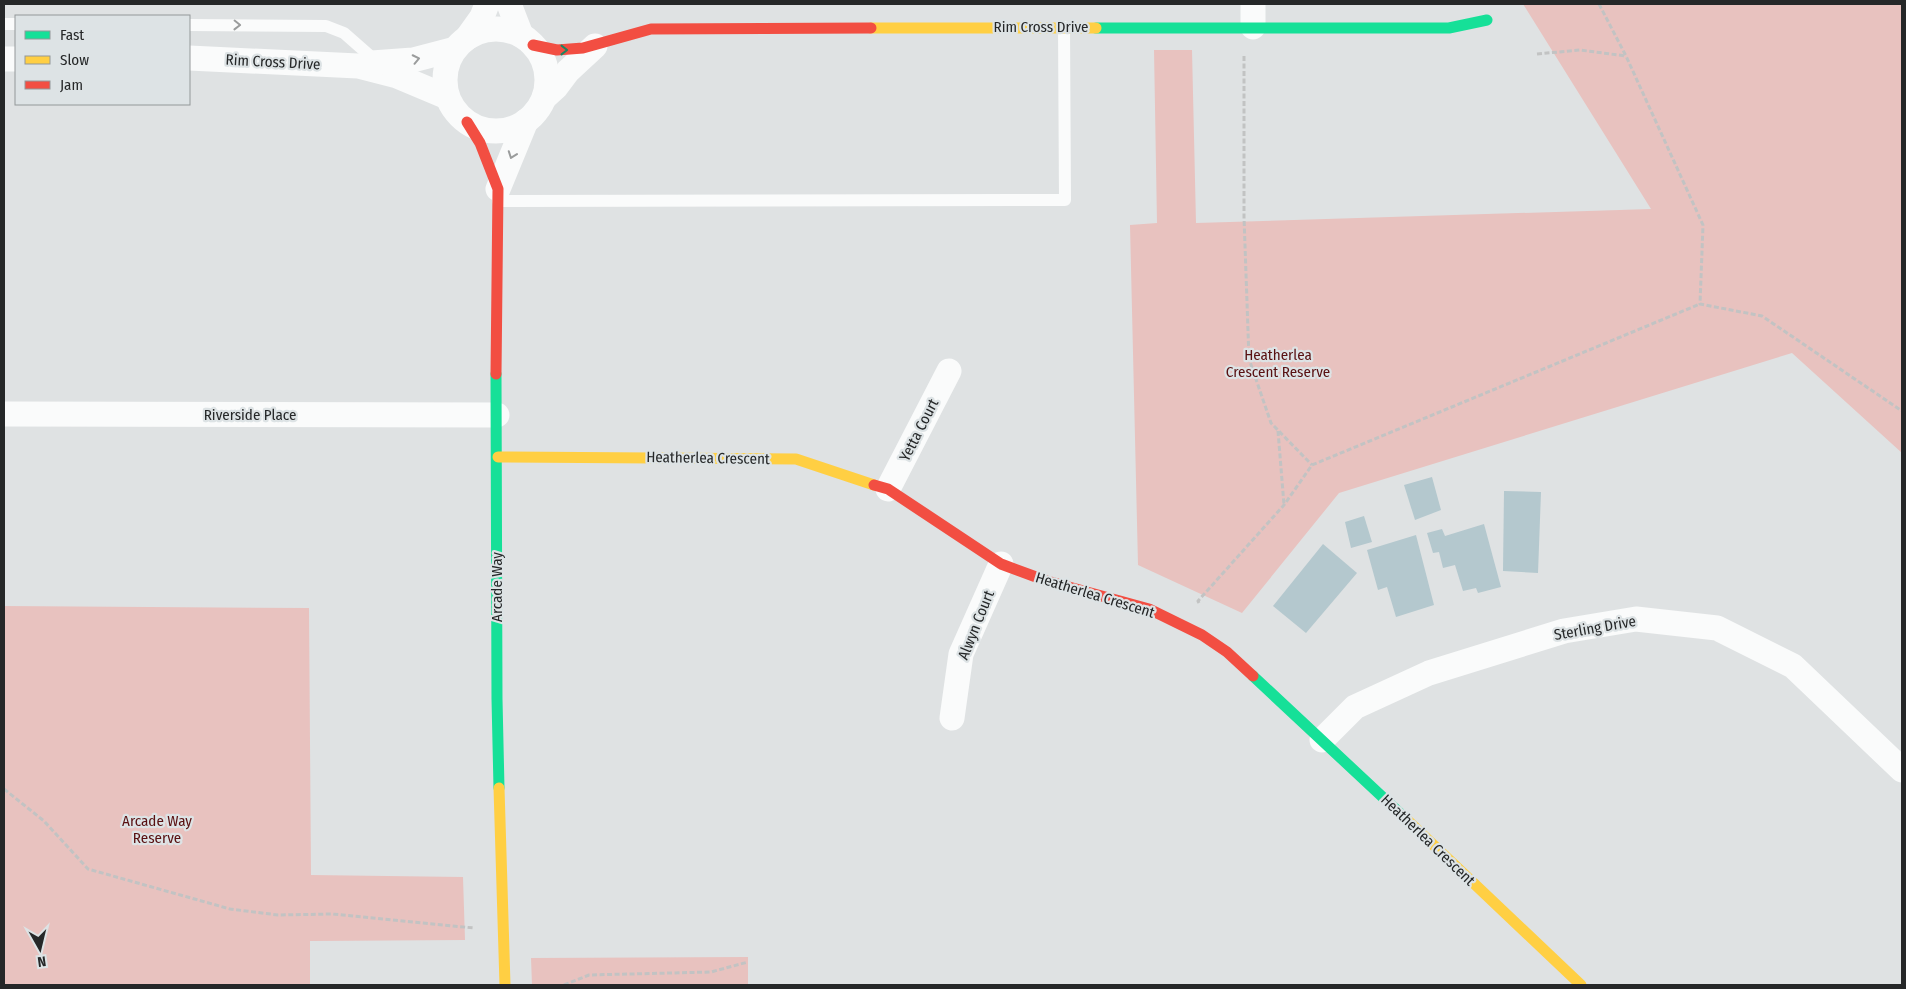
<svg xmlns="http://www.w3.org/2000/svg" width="1906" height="989" viewBox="0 0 1906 989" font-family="'Fira Sans Condensed',sans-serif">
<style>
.green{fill:#e8c2bf}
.building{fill:#b4c8ce}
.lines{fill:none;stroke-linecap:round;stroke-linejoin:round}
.path{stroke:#c2c3c3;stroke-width:3;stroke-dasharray:5 2.5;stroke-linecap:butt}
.lane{stroke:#fafbfb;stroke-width:12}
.street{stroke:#fafbfb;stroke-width:25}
.fast{stroke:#16e098;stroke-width:11}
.slow{stroke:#ffcf43;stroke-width:11}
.jam{stroke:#f24e42;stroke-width:11}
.oneway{stroke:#9a9c9c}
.oneway2{stroke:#1e8460}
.labels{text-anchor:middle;stroke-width:4.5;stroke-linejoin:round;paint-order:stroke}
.street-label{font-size:15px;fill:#252728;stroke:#dde3e5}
.park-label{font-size:15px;fill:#581011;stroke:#dde3e5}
</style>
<rect width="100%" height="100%" fill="#dfe2e3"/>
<g class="green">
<polygon points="1523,4 1902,4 1902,453 1792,353 1339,493 1242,613 1138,565 1130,225 1157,223 1154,50 1192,50 1196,223 1651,209"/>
<polygon points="4,606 309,608 311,875 463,877 465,940 310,941 310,985 4,985"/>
<polygon points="748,957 748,985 532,985 531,958"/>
</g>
<g class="building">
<polygon points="1432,477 1441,510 1415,520 1404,485"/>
<polygon points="1504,491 1541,492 1538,573 1503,571"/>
<polygon points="1364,516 1372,542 1351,548 1345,522"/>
<polygon points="1484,524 1501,587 1478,593 1476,588 1463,591 1455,565 1443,568 1439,552 1433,553 1427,533 1442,529 1445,536"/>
<polygon points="1416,535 1434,605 1396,617 1387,587 1378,590 1367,550"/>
<polygon points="1323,544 1357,573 1306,633 1273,606"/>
</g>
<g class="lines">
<g class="path">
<polyline points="1599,4 1626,56 1703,225 1700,304 1762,316 1902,411"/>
<polyline points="1537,54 1580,50 1626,56"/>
<polyline points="1244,56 1244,217 1249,359 1271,423 1312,465"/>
<polyline points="1278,431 1284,505"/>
<polyline points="1199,603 1198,601 1284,505 1312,465 1700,304"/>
<polyline points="4,789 44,821 88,869 230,909 278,915 332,914 474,928"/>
<polyline points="564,985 589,975 711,972 748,962"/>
</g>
<g class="lane">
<polyline points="4,24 16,24"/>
<polyline points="189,25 326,26 344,33 377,62"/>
<polyline points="498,201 1065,200 1064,27"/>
</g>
<g class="street">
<polyline points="509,4 521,35"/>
<polyline points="1253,4 1253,27"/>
<circle cx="496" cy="80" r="51"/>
<polyline points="467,38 482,17 487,4"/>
<polyline points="189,58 358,66 397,76 447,97"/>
<polyline points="4,59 16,59"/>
<polyline points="372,63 413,60 455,49"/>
<polyline points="544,98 556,87 568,71 595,46"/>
<polyline points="498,189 526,121"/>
<polyline points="4,414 497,415"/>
<polyline points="888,489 949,371"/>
<polyline points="952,718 961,654 1001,564"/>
<polyline points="1322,740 1355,707 1429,673 1564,631 1636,619 1717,628 1793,666 1902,770"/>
</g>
<g class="fast">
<polyline points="1096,28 1449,28 1487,20"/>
<polyline points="496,374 497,699 499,788"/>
<polyline points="1253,676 1405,818"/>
</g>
<g class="slow">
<polyline points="871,28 1096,28"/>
<polyline points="498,457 796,459 874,485"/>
<polyline points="499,788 505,985"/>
<polyline points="1405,818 1581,985"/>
</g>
<g class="jam">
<polyline points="533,45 557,50 583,48 651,29 871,28"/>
<polyline points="467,122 480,143 498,189 496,374"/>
<polyline points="874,485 888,489 1001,564 1047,581 1149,609 1202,635 1227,652 1253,676"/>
</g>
</g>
<defs><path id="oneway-chevron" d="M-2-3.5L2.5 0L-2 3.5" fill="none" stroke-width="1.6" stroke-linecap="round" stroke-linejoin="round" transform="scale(1.25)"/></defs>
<g class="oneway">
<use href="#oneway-chevron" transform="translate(237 25) rotate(1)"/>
<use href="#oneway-chevron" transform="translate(416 59) rotate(-12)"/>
<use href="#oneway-chevron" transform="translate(512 155) rotate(110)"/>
</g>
<use class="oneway2" href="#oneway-chevron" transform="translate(564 50)"/>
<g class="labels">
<g class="street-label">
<text x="1041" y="32">Rim Cross Drive</text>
<text transform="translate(273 62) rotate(3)" y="5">Rim Cross Drive</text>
<text x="250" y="420">Riverside Place</text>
<text transform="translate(919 430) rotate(-63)" y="5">Yetta Court</text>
<text transform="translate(708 458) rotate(1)" y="5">Heatherlea Crescent</text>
<text transform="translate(497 587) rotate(-90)" y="5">Arcade Way</text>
<text transform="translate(1095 595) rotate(17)" y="5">Heatherlea Crescent</text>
<text transform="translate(976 625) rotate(-68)" y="5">Alwyn Court</text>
<text transform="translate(1595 628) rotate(-10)" y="5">Sterling Drive</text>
<text transform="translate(1428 840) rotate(44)" y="5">Heatherlea Crescent</text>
</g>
<g class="park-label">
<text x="1278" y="360">Heatherlea<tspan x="1278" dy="17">Crescent Reserve</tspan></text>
<text x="157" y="826">Arcade Way<tspan x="157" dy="17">Reserve</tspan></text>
</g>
</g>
<rect width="1906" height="989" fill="none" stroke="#252728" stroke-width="10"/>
<rect x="15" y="15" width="175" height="90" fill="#dde3e5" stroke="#939899"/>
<rect x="25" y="31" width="25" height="8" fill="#16e098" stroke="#939899"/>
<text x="60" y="40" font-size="15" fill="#252728">Fast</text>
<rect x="25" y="56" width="25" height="8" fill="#ffcf43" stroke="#939899"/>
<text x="60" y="65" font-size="15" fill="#252728">Slow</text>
<rect x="25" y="81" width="25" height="8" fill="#f24e42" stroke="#939899"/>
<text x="60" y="90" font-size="15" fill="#252728">Jam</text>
<g transform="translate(40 949) rotate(172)" stroke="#dde3e5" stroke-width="4" paint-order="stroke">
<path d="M0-4L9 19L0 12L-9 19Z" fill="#252728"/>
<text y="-8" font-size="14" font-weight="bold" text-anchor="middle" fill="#252728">N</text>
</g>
</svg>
